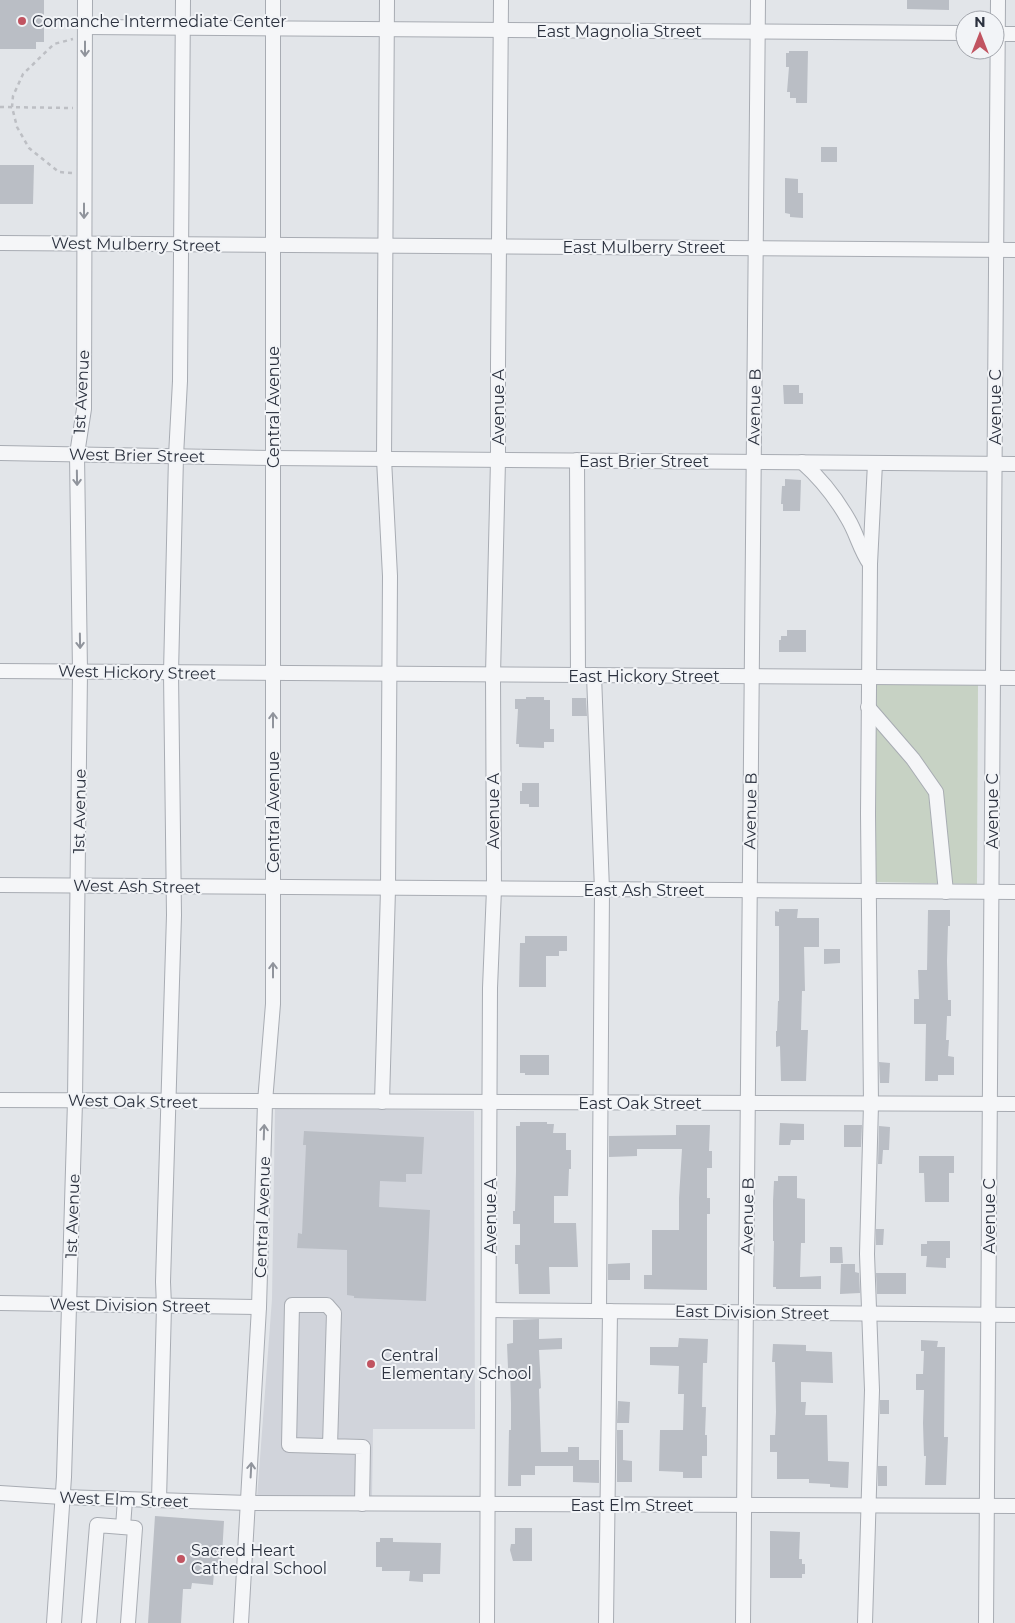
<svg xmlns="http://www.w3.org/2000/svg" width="1015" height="1623" viewBox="0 0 1015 1623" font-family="Montserrat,sans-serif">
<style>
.built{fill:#d1d4db}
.green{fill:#c7d2c4}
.building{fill:#babec5}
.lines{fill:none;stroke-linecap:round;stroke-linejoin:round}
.minor-casing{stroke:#a8acb3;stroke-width:16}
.path{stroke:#bdbfc4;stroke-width:2.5;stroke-dasharray:4 4;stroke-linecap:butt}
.minor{stroke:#f5f6f8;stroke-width:14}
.oneway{stroke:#90949c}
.poi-dot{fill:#c15461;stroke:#f2f4f7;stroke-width:2}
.labels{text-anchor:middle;stroke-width:4;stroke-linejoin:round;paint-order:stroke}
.poi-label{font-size:16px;fill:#2c323f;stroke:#f2f4f7;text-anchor:start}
.street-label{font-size:16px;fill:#2c323f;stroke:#f2f4f7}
</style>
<rect width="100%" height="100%" fill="#e2e5e9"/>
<polygon class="built" points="275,1108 474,1111 475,1429 373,1429 372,1498 257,1498 272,1299"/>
<polygon class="green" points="873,683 978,685 977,884 871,882"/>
<g class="building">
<polygon points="0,0 44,0 44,42 36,42 36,49 0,49"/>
<polygon points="907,0 949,0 949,10 907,9"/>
<polygon points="789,51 808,51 807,103 796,103 796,98 790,98 790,92 787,92 789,67 786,67 786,53 789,53"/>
<rect x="821" y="147" width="16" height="15"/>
<polygon points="0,165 34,165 33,204 0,204"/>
<polygon points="785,178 798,179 798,193 803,193 803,218 790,217 790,214 785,213"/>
<polygon points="783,385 799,385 799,393 803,393 803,404 784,404"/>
<polygon points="785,479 801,480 800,511 783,511 783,504 781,504 782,486 785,486"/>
<polygon points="787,630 806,630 806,652 779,652 779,640 781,640 781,636 787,636"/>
<polygon points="526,697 544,697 544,700 550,700 550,729 554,729 554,742 544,742 544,748 519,747 519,744 516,744 518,709 515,709 515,699 526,699"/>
<polygon points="572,698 586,698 587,716 572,716"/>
<polygon points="522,783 539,783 539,807 529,807 529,804 520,804 520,791 522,791"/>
<polygon points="779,909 798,909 797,918 819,918 819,947 804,947 805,991 802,991 801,1030 808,1030 806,1081 781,1081 780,1046 776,1047 776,1031 777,1031 778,1001 779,1001 779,926 775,926 775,911 779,912"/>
<polygon points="928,910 950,910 950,926 948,926 947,961 948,1000 951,1000 951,1016 947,1016 946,1040 949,1040 948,1056 954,1057 954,1075 938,1075 938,1081 925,1081 926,1024 914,1024 914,999 919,999 918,970 927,970"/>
<polygon points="525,936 567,936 567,951 559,951 559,956 546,956 546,987 519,987 520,943 525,943"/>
<polygon points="824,949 840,949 840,963 824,964"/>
<polygon points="520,1055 549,1055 549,1075 525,1075 525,1073 520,1073"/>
<polygon points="879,1062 890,1063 889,1083 880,1083"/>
<polygon points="520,1122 547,1122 547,1124 554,1124 553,1133 566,1133 566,1150 571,1150 571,1169 569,1169 568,1196 554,1196 554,1223 576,1223 578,1267 549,1267 550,1294 519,1294 518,1264 515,1264 515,1245 520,1245 520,1224 513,1224 513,1211 515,1211 516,1172 516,1126 520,1126"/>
<polygon points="780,1123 804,1124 804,1140 791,1140 790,1145 779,1145"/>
<polygon points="676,1125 710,1125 709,1151 712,1151 712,1168 707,1168 707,1198 710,1198 710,1214 707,1214 707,1290 644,1289 644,1275 652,1275 652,1230 679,1230 679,1198 682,1149 637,1149 637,1156 609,1157 609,1136 676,1135"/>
<polygon points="844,1125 862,1125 861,1147 844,1147"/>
<polygon points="879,1126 890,1127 889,1150 883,1150 882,1164 878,1164"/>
<polygon points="304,1131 424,1137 422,1174 406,1174 406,1182 380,1181 379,1207 430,1210 426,1301 354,1298 354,1296 347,1295 347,1250 297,1248 298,1233 302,1234 306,1145 303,1145"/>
<polygon points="919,1156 954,1156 954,1173 949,1173 949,1202 925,1202 924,1173 919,1173"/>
<polygon points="778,1176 797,1176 797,1198 805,1199 805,1243 801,1243 800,1277 821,1276 821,1289 776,1289 776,1287 773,1287 774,1241 773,1241 773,1201 774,1181 778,1181"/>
<polygon points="876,1229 884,1229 883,1245 876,1245"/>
<polygon points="927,1241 950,1241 950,1258 946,1258 946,1268 926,1267 927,1256 921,1256 921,1244 927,1244"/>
<polygon points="830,1247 842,1247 843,1263 830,1263"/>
<polygon points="630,1263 630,1280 608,1280 608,1264"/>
<polygon points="841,1264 855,1264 855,1272 859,1273 860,1293 840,1294"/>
<polygon points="876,1273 906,1273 906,1294 877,1294"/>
<polygon points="539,1319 539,1339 562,1338 562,1349 539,1350 541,1388 539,1389 541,1452 568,1452 568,1447 579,1447 579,1460 599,1460 599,1483 573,1482 573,1466 535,1466 535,1475 521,1475 521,1486 508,1486 509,1430 511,1430 511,1403 510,1368 508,1368 507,1344 513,1343 513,1320"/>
<polygon points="679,1338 708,1339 707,1363 703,1363 702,1407 706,1407 705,1435 707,1435 707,1456 702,1456 702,1478 683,1478 683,1472 659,1471 660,1430 683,1430 684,1394 678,1394 679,1366 650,1365 650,1347 678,1347"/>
<polygon points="921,1340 938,1341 937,1347 945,1347 944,1437 948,1437 946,1485 925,1485 926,1456 924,1456 923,1423 924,1390 916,1390 916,1374 923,1374 924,1351 921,1351"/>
<polygon points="773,1344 806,1345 806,1351 832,1352 833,1383 801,1382 801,1402 806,1402 805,1415 827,1415 828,1461 849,1462 848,1488 830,1487 830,1484 809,1483 809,1479 777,1479 777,1452 770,1452 770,1435 775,1435 776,1412 775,1362 772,1362"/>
<rect x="880" y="1400" width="9" height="14"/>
<polygon points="618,1401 630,1402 629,1423 617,1423"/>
<polygon points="617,1430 623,1430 623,1460 632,1461 632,1482 617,1482"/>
<rect x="878" y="1466" width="9" height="20"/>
<polygon points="155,1516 224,1521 221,1573 214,1572 213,1585 192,1583 191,1589 183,1589 181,1623 148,1623"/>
<polygon points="515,1528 532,1528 532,1561 513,1561 510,1550 511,1544 515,1544"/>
<polygon points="770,1531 800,1532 799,1559 802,1559 802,1564 805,1564 805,1574 802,1574 802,1578 770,1578"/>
<polygon points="380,1538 393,1538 393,1542 441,1543 440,1574 423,1574 423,1582 409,1581 410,1571 382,1571 382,1567 376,1567 376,1542 380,1542"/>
</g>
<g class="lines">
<g class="minor-casing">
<g id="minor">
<polyline points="85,27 965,33"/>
<polyline points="995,34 1015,34"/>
<polyline points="0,243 1015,250"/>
<polyline points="0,453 273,458 1015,464"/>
<polyline points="577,460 578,675"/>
<path d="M802,462c18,16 34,36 46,57 9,15 12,31 22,45"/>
<polyline points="0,671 1015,678"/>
<polyline points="594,675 602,890 599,1311"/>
<polyline points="868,707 913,759 936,792 946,892"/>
<polyline points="0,885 1015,892"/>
<polyline points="0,1100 1015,1104"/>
<polyline points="382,1102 388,889 390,576 384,459 387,0"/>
<polyline points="0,1303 259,1307"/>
<polyline points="489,1310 1015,1315"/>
<polyline points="330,1446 334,1313 327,1305 292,1305 289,1445 363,1447 362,1504"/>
<polyline points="0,1493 62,1497 249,1503 1015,1506"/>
<polyline points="159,1500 164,1306 163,1282 174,915 171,673 176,456 180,381 183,0"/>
<polyline points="123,1527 125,1499"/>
<polyline points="54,1623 64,1477 75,1101 80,672 77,454 84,409 85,0"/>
<polyline points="89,1623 97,1525 135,1528 128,1623"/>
<polyline points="241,1623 259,1307 265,1102 273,1004 273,0"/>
<polyline points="487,1623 490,988 494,889 493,675 498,460 498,364 501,0"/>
<polyline points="606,1623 610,1311"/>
<polyline points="743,1623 758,0"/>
<polyline points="865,1623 872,1390 867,1254 871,1104 868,814 870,564 875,463"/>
<polyline points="986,1623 998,0"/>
</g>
</g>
<g class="path">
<polyline points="0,107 73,108"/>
<polyline points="72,173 59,172 29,148 17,127 12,107 13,96 23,74 54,44 73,39"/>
</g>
<use href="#minor" class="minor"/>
</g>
<defs><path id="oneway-shaft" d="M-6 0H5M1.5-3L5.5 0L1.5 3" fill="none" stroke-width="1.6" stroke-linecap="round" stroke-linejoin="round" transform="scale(1.25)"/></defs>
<g class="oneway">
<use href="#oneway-shaft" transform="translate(85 49) rotate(90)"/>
<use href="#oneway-shaft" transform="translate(84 211) rotate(90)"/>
<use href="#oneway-shaft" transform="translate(77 478) rotate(89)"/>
<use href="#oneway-shaft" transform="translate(80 641) rotate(89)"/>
<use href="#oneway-shaft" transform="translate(273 720) rotate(-90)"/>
<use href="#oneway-shaft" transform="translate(273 970) rotate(-90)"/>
<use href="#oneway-shaft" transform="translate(264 1132) rotate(-88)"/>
<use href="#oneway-shaft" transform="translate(251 1470) rotate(-87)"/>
</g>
<g class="poi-dot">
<circle cx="22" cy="21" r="5"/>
<circle cx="371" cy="1364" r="5"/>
<circle cx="181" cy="1559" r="5"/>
</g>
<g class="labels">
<g class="poi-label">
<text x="32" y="27">Comanche Intermediate Center</text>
<text x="381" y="1361">Central<tspan x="381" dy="18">Elementary School</tspan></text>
<text x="191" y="1556">Sacred Heart<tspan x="191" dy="18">Cathedral School</tspan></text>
</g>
<g class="street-label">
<text x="619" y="37">East Magnolia Street</text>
<text transform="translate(136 244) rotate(1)" y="6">West Mulberry Street</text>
<text x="644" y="253">East Mulberry Street</text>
<text transform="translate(81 392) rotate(-87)" y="6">1st Avenue</text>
<text transform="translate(273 407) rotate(-90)" y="6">Central Avenue</text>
<text transform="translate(498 407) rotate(-90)" y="6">Avenue A</text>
<text transform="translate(754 407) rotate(-89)" y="6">Avenue B</text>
<text transform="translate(995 407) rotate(-90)" y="6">Avenue C</text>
<text transform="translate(137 455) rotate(1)" y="6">West Brier Street</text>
<text x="644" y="467">East Brier Street</text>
<text transform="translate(137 672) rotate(1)" y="6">West Hickory Street</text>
<text x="644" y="682">East Hickory Street</text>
<text transform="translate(79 811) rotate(-89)" y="6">1st Avenue</text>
<text transform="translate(493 811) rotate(-90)" y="6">Avenue A</text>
<text transform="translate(750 811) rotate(-89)" y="6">Avenue B</text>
<text transform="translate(992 811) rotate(-90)" y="6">Avenue C</text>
<text transform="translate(273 812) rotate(-90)" y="6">Central Avenue</text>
<text transform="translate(137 886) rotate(1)" y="6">West Ash Street</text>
<text x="644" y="896">East Ash Street</text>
<text transform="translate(133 1101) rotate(1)" y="6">West Oak Street</text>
<text x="640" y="1109">East Oak Street</text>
<text transform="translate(72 1216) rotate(-88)" y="6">1st Avenue</text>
<text transform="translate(490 1216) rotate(-90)" y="6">Avenue A</text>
<text transform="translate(747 1216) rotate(-89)" y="6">Avenue B</text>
<text transform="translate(989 1216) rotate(-90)" y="6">Avenue C</text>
<text transform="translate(262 1217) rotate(-88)" y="6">Central Avenue</text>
<text transform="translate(130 1305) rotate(1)" y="6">West Division Street</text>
<text transform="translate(752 1312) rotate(1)" y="6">East Division Street</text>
<text transform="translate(124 1499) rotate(2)" y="6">West Elm Street</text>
<text x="632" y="1511">East Elm Street</text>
</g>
</g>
<g transform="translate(980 35)"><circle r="24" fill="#f2f4f7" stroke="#a3a6ad"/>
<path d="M0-4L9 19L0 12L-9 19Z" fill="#c15461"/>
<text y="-8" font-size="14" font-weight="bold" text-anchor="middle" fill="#2c323f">N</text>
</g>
</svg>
